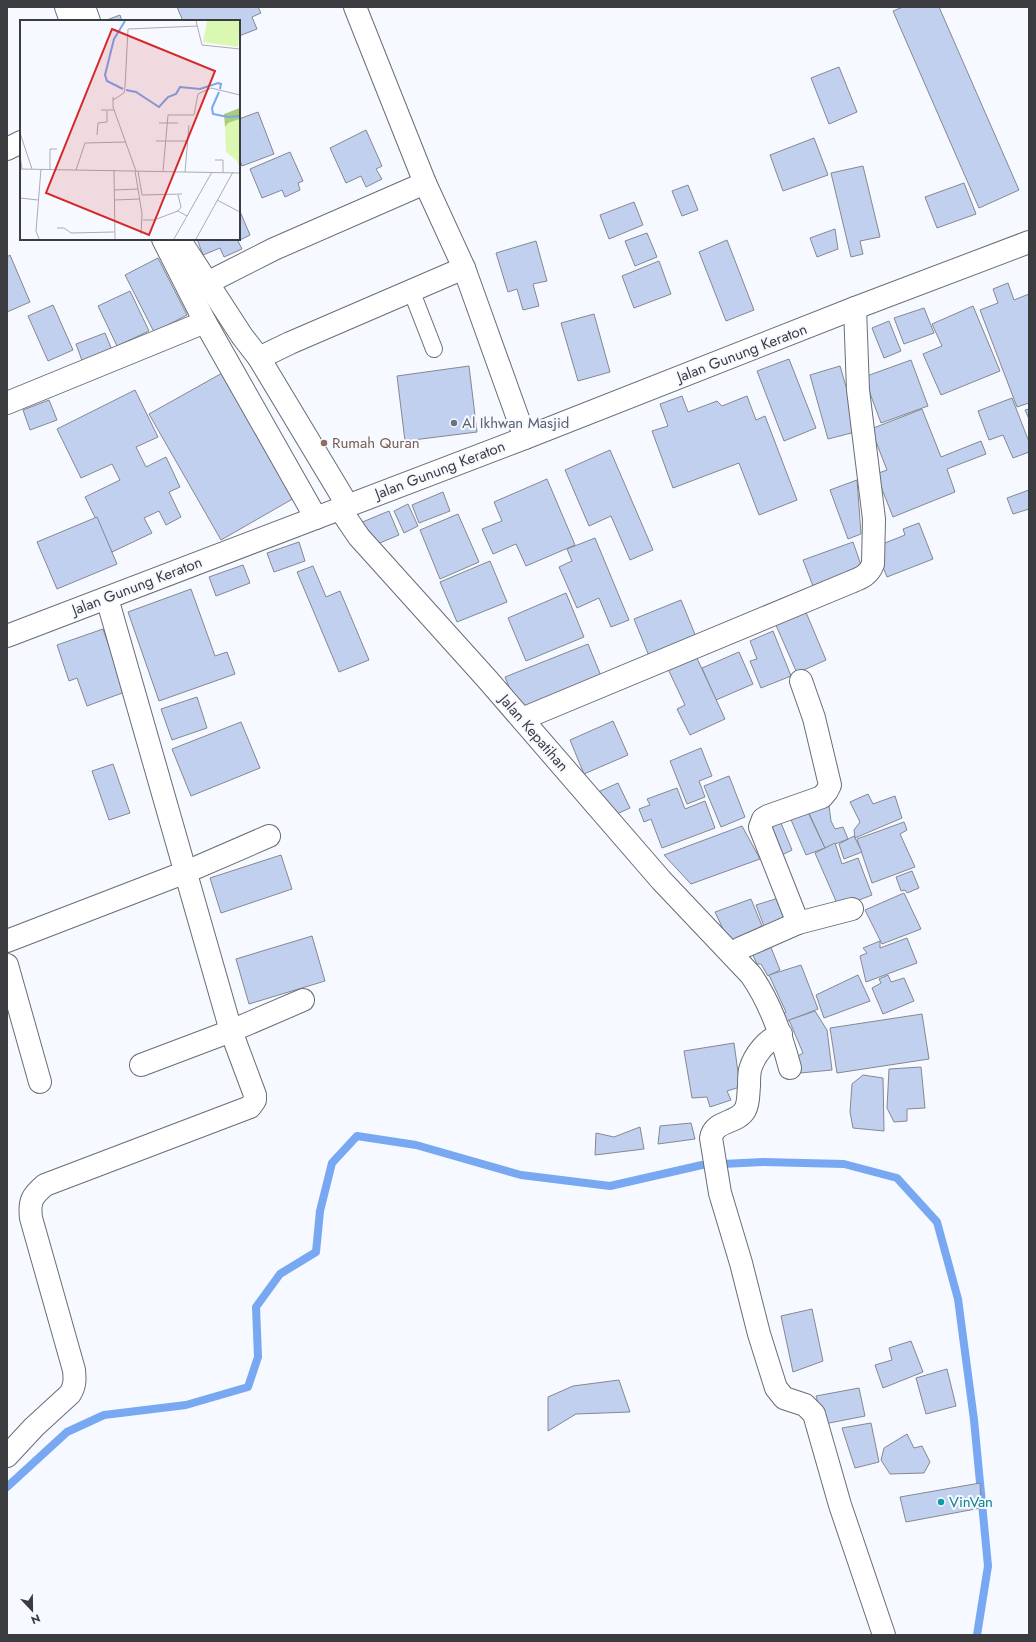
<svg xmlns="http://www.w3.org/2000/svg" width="1036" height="1642" viewBox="0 0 1036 1642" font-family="Jost,sans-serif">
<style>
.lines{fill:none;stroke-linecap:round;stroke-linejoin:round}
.stream{stroke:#77a8f1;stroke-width:8}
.building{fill:#c2d0f0;stroke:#848891}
.service-casing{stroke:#696d75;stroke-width:18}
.minor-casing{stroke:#696d75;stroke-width:24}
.tertiary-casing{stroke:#696d75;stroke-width:24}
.service{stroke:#fff;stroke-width:16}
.minor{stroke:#fff;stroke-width:22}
.tertiary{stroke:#fff;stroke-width:22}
.worship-dot{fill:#6b7280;stroke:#f6f9ff;stroke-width:1.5}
.education-dot{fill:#8d6e63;stroke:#f6f9ff;stroke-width:1.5}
.culture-dot{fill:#0f9aa8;stroke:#f6f9ff;stroke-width:1.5}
.labels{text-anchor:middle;stroke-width:4;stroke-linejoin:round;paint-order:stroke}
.street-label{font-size:15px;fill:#3a3c40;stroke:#f6f9ff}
.worship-label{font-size:15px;fill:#5b616d;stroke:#f6f9ff;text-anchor:start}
.education-label{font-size:15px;fill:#785e54;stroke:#f6f9ff;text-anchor:start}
.culture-label{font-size:15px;fill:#0d838f;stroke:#f6f9ff;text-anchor:start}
.inset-river{fill:none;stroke:#77a8f1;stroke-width:2}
.inset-road{fill:none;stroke:#abadb3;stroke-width:1}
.view{fill:#d62828;fill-opacity:0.15;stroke:#d62828;stroke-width:2}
.inset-edge{fill:none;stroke:#3a3c40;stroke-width:2}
</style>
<rect width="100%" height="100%" fill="#f6f9ff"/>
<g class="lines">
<polyline class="stream" points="7,1487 67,1432 104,1415 186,1405 248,1387 258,1357 256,1307 280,1274 316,1252 320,1211 332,1163 357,1136 416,1145 521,1175 610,1186 702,1165 763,1162 844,1164 897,1178 937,1222 958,1299 974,1420 988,1566 977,1635"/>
</g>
<g class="building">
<polygon points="177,7 258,7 261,13 252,17 257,29 239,36 239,21 183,21"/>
<polygon points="903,7 939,7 1019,190 979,208 893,11"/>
<polygon points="120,15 122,21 104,21"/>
<polygon points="839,67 857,112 829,124 811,78"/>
<polygon points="258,112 274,154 242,166 239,158 239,119"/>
<polygon points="366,130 382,166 376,169 382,179 366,187 361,176 346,183 330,148"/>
<polygon points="814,138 828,175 783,191 770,155"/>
<polygon points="290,152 303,181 298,183 300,190 285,197 282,190 262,198 250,169"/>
<polygon points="863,166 880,237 860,241 863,254 851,257 831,173"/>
<polygon points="964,183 976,214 937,228 925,197"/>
<polygon points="688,185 698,210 682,216 672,191"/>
<polygon points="634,202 643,225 609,239 600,215"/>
<polygon points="239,209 250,235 238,241 242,249 224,257 220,248 203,255 197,239 239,239"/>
<polygon points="835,229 838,249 817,257 810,238"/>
<polygon points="647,233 657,257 635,266 625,241"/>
<polygon points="727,240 754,310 726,321 699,252"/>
<polygon points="536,241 547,281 533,284 539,306 523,310 517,289 508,292 496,253"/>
<polygon points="10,255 30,302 7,312 7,257"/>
<polygon points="158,258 187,315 154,332 125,275"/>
<polygon points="659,261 671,294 634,308 622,276"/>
<polygon points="1008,283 1014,300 1029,294 1029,403 1017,407 980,310 998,303 993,289"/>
<polygon points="130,291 149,331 117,346 98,306"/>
<polygon points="53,305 73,350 48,361 28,316"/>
<polygon points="973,306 1000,371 941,395 923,354 942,346 932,324"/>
<polygon points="924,308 934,333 904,344 894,318"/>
<polygon points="594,314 610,372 578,381 561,323"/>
<polygon points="889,321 901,351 884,358 872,328"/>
<polygon points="105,333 114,355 84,366 76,344"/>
<polygon points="789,359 816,428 784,441 757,371"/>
<polygon points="911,360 928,406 881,423 864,377"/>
<polygon points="469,366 477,432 405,441 397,376"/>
<polygon points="840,366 859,431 828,439 810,375"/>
<polygon points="224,372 296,497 221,540 149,414"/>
<polygon points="135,390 158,437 136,447 146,467 166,457 180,487 169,492 181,517 166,525 159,511 144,518 152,533 112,552 85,497 120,480 112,464 81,478 57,429"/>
<polygon points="682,396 688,412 717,401 722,406 747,396 756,420 765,416 797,500 759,515 739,463 673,488 652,431 668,426 660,404"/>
<polygon points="1012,398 1029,442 1029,452 1013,458 1003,435 989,440 978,411"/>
<polygon points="49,400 57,420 30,430 23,410"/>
<polygon points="922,409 941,457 981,441 986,454 947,469 955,492 893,517 876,474 887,470 871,429"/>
<polygon points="1029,409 1029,419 1025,410"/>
<polygon points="610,450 653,550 630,560 611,516 589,526 565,470"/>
<polygon points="547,479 575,545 526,566 516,544 493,554 482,529 502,521 494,502"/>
<polygon points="857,480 861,534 848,539 830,490"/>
<polygon points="1029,490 1029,509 1013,514 1007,498"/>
<polygon points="443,492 450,511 419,523 412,505"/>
<polygon points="408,504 418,526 404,533 394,511"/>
<polygon points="389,511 399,535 370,547 360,523"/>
<polygon points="458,514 479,562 440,579 420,530"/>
<polygon points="97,517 117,564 57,589 37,542"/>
<polygon points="919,523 933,559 887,577 875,547 905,535 903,529"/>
<polygon points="595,538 629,620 611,627 599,598 577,608 559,567 572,561 567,549"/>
<polygon points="299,542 305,561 274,572 267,553"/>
<polygon points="853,542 862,568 813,586 803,560"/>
<polygon points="490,561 507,602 457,622 440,582"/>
<polygon points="243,565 250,583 216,596 209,577"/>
<polygon points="313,566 326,597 340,591 369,660 339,672 297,572"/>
<polygon points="191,589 215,656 227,652 235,674 159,701 128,612"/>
<polygon points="566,593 584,637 526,661 508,618"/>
<polygon points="681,600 696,637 649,656 634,619"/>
<polygon points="805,610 826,660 797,673 775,623"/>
<polygon points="103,629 125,692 87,706 77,678 69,681 57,645"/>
<polygon points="773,631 791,676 761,688 750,661 757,659 750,641"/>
<polygon points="588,644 601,676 518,709 505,677"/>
<polygon points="739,652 753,684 716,700 702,668"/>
<polygon points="696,656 725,719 690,735 677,709 685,705 668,669"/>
<polygon points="197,697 207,728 172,740 161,709"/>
<polygon points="613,721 628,755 584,774 570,740"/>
<polygon points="241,722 260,768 191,796 172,749"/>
<polygon points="701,748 712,776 699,781 705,797 687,804 670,761"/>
<polygon points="113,764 130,813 109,820 92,771"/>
<polygon points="729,776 745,817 721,827 704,786"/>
<polygon points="618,783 630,808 610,817 598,792"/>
<polygon points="677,788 685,809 705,801 715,828 662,848 651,819 644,822 639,809 650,805 647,799"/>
<polygon points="868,794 873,804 895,796 902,818 855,838 854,830 860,822 850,802"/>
<polygon points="805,806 825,848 806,855 789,815"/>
<polygon points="829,806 831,821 835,829 843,827 848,839 825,848 808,811"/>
<polygon points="779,818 792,850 778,857 765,823"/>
<polygon points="904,822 907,830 900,834 915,867 872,883 857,839"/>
<polygon points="742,826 760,859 691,884 664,855"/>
<polygon points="854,836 862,852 844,859 839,844"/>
<polygon points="835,843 842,864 858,858 872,895 839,908 815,853"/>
<polygon points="281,855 292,889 221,913 210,878"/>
<polygon points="912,871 919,888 907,893 905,890 901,891 896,877"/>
<polygon points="904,893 921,929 882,944 865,910"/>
<polygon points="785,896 793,921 765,929 756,905"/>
<polygon points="751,899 762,926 731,946 715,912"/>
<polygon points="312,936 325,981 249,1004 236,959"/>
<polygon points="907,938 917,963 866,982 860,956 867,953 863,948 880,941 880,948"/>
<polygon points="768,940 780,970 768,976 761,964 757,964 750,949"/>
<polygon points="801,965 818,1009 785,1022 780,1016 786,1012 769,975"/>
<polygon points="858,975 870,1001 824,1018 816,995"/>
<polygon points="888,975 891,982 904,978 914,1001 883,1014 872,988 881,983 879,979"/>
<polygon points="815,1011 827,1030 832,1070 800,1073 793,1059 803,1053 789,1020"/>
<polygon points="922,1014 929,1059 837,1073 830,1028"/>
<polygon points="734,1043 740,1087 727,1091 731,1100 710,1107 707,1097 692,1098 684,1051"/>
<polygon points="921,1067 925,1108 907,1109 907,1121 894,1122 887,1108 889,1069"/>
<polygon points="863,1075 883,1078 884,1131 853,1128 850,1112 852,1084"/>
<polygon points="691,1123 695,1139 658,1144 660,1126"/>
<polygon points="640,1127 644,1149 595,1155 596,1133 614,1137"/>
<polygon points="812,1309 823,1361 793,1372 781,1316"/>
<polygon points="911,1341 923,1372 883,1388 875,1365 892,1360 889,1348"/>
<polygon points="947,1369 956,1406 926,1414 916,1378"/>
<polygon points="619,1380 630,1412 576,1414 548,1431 548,1397 573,1386"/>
<polygon points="859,1388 865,1416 824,1424 816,1396"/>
<polygon points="871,1423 879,1462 855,1468 842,1428"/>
<polygon points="907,1434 914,1448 922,1446 930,1462 924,1473 890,1474 881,1460 884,1448"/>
<polygon points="980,1483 981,1508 906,1522 900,1497"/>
</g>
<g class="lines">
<g class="service-casing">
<polyline id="service" points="411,290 434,349"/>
</g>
<g class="minor-casing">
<g id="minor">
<polyline points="66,7 71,21"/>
<polyline points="84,7 89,21"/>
<polyline points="355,7 425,183 464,268 525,438"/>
<polyline points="7,149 21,142"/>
<polyline points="163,239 205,322 316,518"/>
<polyline points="179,239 242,336 259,358 290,343 464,268"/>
<polyline points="207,283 274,249 425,183"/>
<polyline points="259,358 348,506"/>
<polyline points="7,403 205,322"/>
<path d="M340,509l19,28 128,142 174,201 90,95c20,29 30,60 39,93"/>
<path d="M522,719l329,-137c10,-4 18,-7 22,-18l1,-45 -16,-129 -3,-82"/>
<polyline points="798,923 760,827 763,819 768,816 822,797 827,791 830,785 814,718 801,681"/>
<polyline points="7,941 186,872 269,836"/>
<polyline points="732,954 741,948 798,923 852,909"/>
<polyline points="7,965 40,1082"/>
<path d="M781,1034c-14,5 -27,21 -31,36 -1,5 -1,11 -1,16 -1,8 0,17 -4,24 -8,14 -31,10 -34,28l9,55 21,70 18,71 17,54 8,10 21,7 9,9 26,91 44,130"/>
<polyline points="141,1065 231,1031 303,1000"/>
<path d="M7,1456l27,-29 36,-33c5,-8 5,-14 4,-24l-43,-152c-2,-17 1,-22 14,-33l205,-78 5,-7v-5l-24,-64 -124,-433"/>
</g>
</g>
<g class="tertiary-casing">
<polyline id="tertiary" points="7,636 525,438 855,308 1029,242"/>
</g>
<use href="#service" class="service"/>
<use href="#minor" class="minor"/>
<use href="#tertiary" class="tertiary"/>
</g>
<circle class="worship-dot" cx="454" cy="423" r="4"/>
<circle class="education-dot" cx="324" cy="443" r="4"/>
<circle class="culture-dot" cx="941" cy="1502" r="4"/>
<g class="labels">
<g class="street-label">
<text transform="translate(742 353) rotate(-21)" y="5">Jalan Gunung Keraton</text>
<text transform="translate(440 470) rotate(-21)" y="5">Jalan Gunung Keraton</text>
<text transform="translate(137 586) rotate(-21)" y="5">Jalan Gunung Keraton</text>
<text transform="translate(534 733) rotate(49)" y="5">Jalan Kepatihan</text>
</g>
<g class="worship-label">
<text x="462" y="428">Al Ikhwan Masjid</text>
</g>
<g class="education-label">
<text x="332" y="448">Rumah Quran</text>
</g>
<g class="culture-label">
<text x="949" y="1507">VinVan</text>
</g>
</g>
<g transform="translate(20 20)">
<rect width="220" height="220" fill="#f6f9ff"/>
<path d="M187,1h33l-2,26 -35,-5zM220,99v51l-3,-9 -11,-9 -1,-25 3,-4z" fill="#daf8b1"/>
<path d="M220,88v11l-12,4 -3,4 -1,-13z" fill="#abcd77"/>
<path class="inset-river" d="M103,69l-16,-8 -2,-6 9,-36 11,-18M106,70l10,2 23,15 9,-10 8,-3 4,-7 20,2 18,-6 3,1 -1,5M199,72l-7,16 1,6 15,3 12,-1"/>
<path class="inset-road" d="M176,1l6,24 38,4M93,77v10l23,64M93,80l11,-7 1,-6 3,-58 70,-3M81,90h13M139,103h19M0,113l12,36M77,115l1,-12 9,-1v-11M136,121h31M0,136l2,13M195,140h8v12M0,149l220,4M30,149v-20h7M56,150l9,-27 41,-1M94,150l1,69M115,151l3,18M118,151l4,24M143,151l5,-56h26l4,-21 13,-6 29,7M165,152l4,-47M94,170l24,-1 4,25 -1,20M122,175l40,-1M158,175l3,12 -3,4M0,178l18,2M94,180l26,-1M197,180l23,12M167,196l25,-44M123,200h11l24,-9 9,5 -13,23M37,208h7l7,5 43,-1M19,219l-3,-8 5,-62M176,219l37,-67"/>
<path class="view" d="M92,9l103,42 -66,164 -103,-42z"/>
<rect width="220" height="220" class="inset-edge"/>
</g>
<rect width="1036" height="1642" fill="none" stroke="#3a3c40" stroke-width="16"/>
<g transform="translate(32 1610) rotate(158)" stroke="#f6f9ff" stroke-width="3" paint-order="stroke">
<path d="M0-3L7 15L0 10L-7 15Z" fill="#3a3c40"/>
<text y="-6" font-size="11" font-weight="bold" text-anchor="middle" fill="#3a3c40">N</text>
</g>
</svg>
